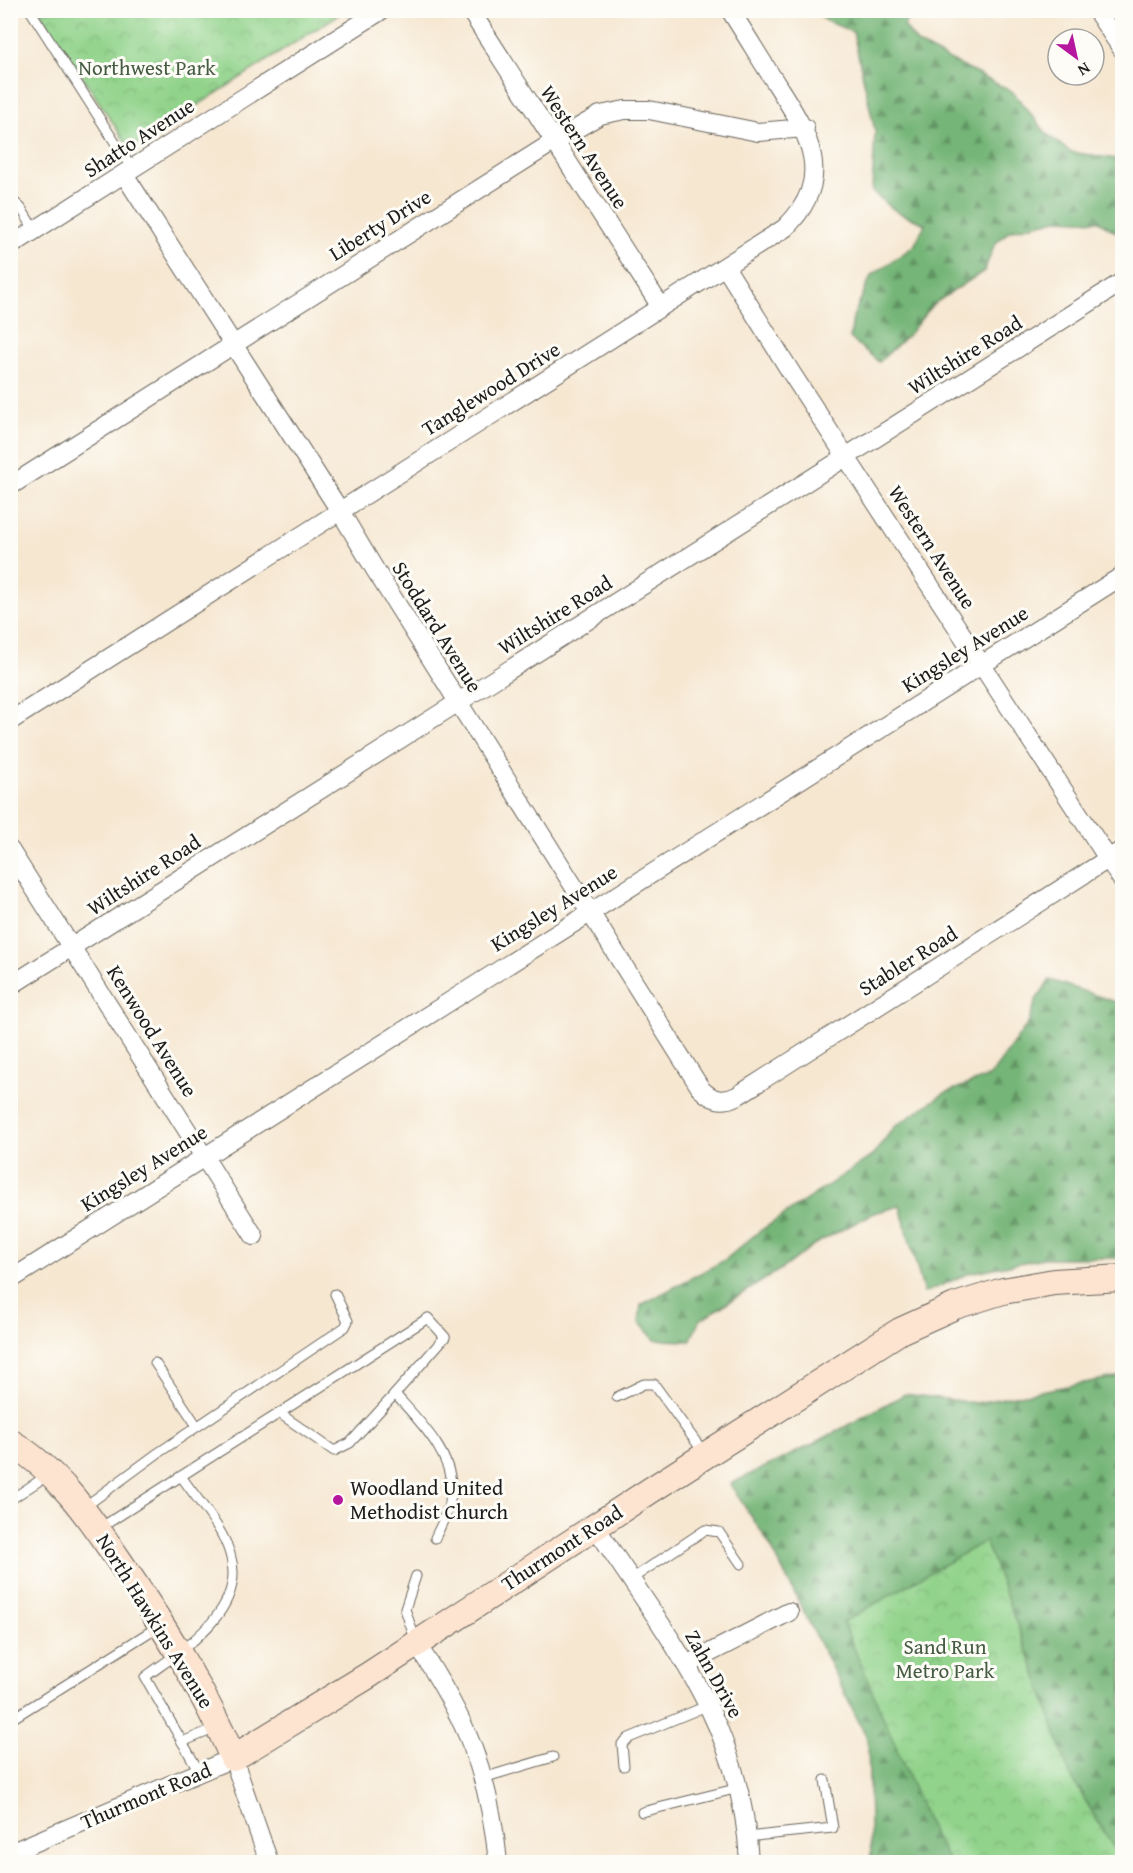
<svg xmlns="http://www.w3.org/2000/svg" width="1133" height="1873" viewBox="0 0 1133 1873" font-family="'Gentium Book Plus',serif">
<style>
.forest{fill:url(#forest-firs);stroke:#48684a;stroke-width:1.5}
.park{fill:url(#park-crowns);stroke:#567854;stroke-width:1.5}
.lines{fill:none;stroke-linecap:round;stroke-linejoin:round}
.lane-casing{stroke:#68635b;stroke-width:11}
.street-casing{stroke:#68635b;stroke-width:20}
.secondary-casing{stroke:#68635b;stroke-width:28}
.lane{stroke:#fff;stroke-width:9}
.street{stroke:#fff;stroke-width:18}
.secondary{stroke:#fde4d1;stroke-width:26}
.poi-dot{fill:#b5179e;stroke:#fdfcf7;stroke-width:2}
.labels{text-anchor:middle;stroke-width:6;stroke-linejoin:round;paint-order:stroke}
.park-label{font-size:21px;fill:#455c43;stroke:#fdfcf7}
.street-label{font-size:21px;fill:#1c1c1c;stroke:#fdfcf7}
.poi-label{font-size:21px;fill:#1c1c1c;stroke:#fdfcf7;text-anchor:start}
</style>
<defs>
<pattern id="forest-firs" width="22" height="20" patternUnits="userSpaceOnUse" patternTransform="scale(1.5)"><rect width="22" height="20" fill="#74b577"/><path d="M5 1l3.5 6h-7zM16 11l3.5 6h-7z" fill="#5e9261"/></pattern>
<pattern id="park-crowns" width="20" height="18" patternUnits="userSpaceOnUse" patternTransform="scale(1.5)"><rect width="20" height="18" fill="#91d38b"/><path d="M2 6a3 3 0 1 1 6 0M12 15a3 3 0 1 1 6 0" fill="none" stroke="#7cb577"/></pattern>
</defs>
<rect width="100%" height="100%" fill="#fdfcf7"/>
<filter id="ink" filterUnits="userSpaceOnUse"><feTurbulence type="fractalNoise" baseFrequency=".0167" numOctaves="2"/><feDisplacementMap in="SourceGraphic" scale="12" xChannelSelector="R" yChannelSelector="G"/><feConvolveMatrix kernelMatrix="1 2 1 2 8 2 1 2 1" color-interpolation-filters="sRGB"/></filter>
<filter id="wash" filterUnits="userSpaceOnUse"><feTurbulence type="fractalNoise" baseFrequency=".008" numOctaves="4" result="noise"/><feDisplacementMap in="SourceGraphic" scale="24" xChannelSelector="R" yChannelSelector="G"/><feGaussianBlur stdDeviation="1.35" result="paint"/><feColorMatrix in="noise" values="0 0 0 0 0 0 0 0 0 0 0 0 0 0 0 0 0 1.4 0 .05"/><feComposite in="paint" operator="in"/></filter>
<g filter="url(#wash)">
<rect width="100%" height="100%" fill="#f6e7d1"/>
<g class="forest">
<polygon points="817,11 911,11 904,26 918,44 1013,92 1047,134 1070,152 1122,160 1122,236 1099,221 1057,219 1009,231 995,244 984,271 932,305 910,333 879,362 850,338 853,317 871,276 914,246 925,224 897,212 872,192 875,131 853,32 824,20"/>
<polygon points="1050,980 1122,1004 1122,1247 1119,1258 1044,1258 970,1273 924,1293 900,1206 874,1213 815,1244 783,1268 700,1320 690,1341 655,1340 639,1322 641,1305 725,1260 757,1233 873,1155 894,1127 945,1093 990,1076 1029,1022 1036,1000"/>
<polygon points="1122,1376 1122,1862 871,1862 868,1740 770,1545 730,1484 813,1444 905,1394 976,1403"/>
</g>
<g class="park">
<polygon points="39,11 344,11 130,149"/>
<polygon points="985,1541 1039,1682 1069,1773 1122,1862 949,1862 932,1832 843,1622"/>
</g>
</g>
<g filter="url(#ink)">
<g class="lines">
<g class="lane-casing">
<g id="lane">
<polyline points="30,10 132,169"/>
<polyline points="10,198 21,208 35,231"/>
<polyline points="155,1363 197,1426"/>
<polyline points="617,1397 644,1384 654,1384 704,1453"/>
<polyline points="279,1413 334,1451 350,1443 395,1394"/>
<path d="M181,1476c16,24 41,50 49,78 18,56 -47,95 -85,123l55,96"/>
<polyline points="10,1500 48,1475"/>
<polyline points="83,1508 158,1453 345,1327 348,1321 335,1294"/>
<path d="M100,1528l328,-210 17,19 -50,57c23,26 60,61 56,100 -1,15 -10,31 -16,44"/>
<polyline points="630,1580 705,1530 719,1532 741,1564"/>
<polyline points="416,1642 405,1609 416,1576"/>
<polyline points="10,1720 159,1626"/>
<polyline points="182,1742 216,1728"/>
<polyline points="624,1766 622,1744 629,1738 709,1705"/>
<polyline points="483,1778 553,1757"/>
<polyline points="642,1812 739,1788"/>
<polyline points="746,1837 833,1828 825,1780"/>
</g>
</g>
<g class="street-casing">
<g id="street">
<polyline points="470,10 661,307"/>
<polyline points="1096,10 1122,49"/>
<path d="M124,174l216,337 34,57 327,521c11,11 21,14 36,7l385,-246"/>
<polyline points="10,246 382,10"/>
<polyline points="726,268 792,374 1122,880"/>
<polyline points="10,486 555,141 600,115 625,110 649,110 758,132 805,128"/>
<path d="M10,721l775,-493c51,-50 24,-93 -8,-143 -16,-25 -31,-50 -47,-75"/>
<polyline points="10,850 254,1236"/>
<polyline points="10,986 1122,282"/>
<polyline points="10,1280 1122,576"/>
<path d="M595,1526c72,110 148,199 154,336"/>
<path d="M416,1643c50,76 73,128 82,219"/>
<polyline points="686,1665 789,1612"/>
<polyline points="10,1853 233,1758 269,1862"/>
</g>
</g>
<g class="secondary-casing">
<path id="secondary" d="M10,1442c52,31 83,81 116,129 41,61 78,120 107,187l136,-83 282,-185 249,-159 55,-25 48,-15 51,-9 68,-4"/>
</g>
<use href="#lane" class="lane"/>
<use href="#street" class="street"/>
<use href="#secondary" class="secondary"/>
</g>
</g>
<circle class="poi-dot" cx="338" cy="1500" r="6"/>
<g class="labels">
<g class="park-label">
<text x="147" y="75">Northwest Park</text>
<text x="945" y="1654">Sand Run<tspan x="945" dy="24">Metro Park</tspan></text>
</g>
<g class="street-label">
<text transform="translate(139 138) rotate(-33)" y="7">Shatto Avenue</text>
<text transform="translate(584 147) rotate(57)" y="7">Western Avenue</text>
<text transform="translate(380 225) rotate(-32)" y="7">Liberty Drive</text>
<text transform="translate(965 355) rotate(-32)" y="7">Wiltshire Road</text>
<text transform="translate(491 389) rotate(-32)" y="7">Tanglewood Drive</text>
<text transform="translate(932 547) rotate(57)" y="7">Western Avenue</text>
<text transform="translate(555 615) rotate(-32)" y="7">Wiltshire Road</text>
<text transform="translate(437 627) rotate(58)" y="7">Stoddard Avenue</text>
<text transform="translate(965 649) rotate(-32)" y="7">Kingsley Avenue</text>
<text transform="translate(144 875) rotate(-33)" y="7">Wiltshire Road</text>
<text transform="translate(554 908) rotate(-32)" y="7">Kingsley Avenue</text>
<text transform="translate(908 961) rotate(-32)" y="7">Stabler Road</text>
<text transform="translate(152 1031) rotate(58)" y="7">Kenwood Avenue</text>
<text transform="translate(144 1168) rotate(-32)" y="7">Kingsley Avenue</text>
<text transform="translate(562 1548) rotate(-33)" y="7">Thurmont Road</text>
<text transform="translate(155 1621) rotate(58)" y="7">North Hawkins Avenue</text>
<text transform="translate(714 1674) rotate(61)" y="7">Zahn Drive</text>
<text transform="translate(146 1796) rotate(-23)" y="7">Thurmont Road</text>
</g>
<g class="poi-label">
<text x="350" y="1495">Woodland United<tspan x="350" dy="24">Methodist Church</tspan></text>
</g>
</g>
<rect width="1133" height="1873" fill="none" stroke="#fdfcf7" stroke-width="36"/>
<g transform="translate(1076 57) rotate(147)"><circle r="28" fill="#fdfcf7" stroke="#a3a29f" stroke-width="1.5"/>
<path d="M0-4.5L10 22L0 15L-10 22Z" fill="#b5179e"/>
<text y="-9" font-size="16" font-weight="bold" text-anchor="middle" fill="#1c1c1c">N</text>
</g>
</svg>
